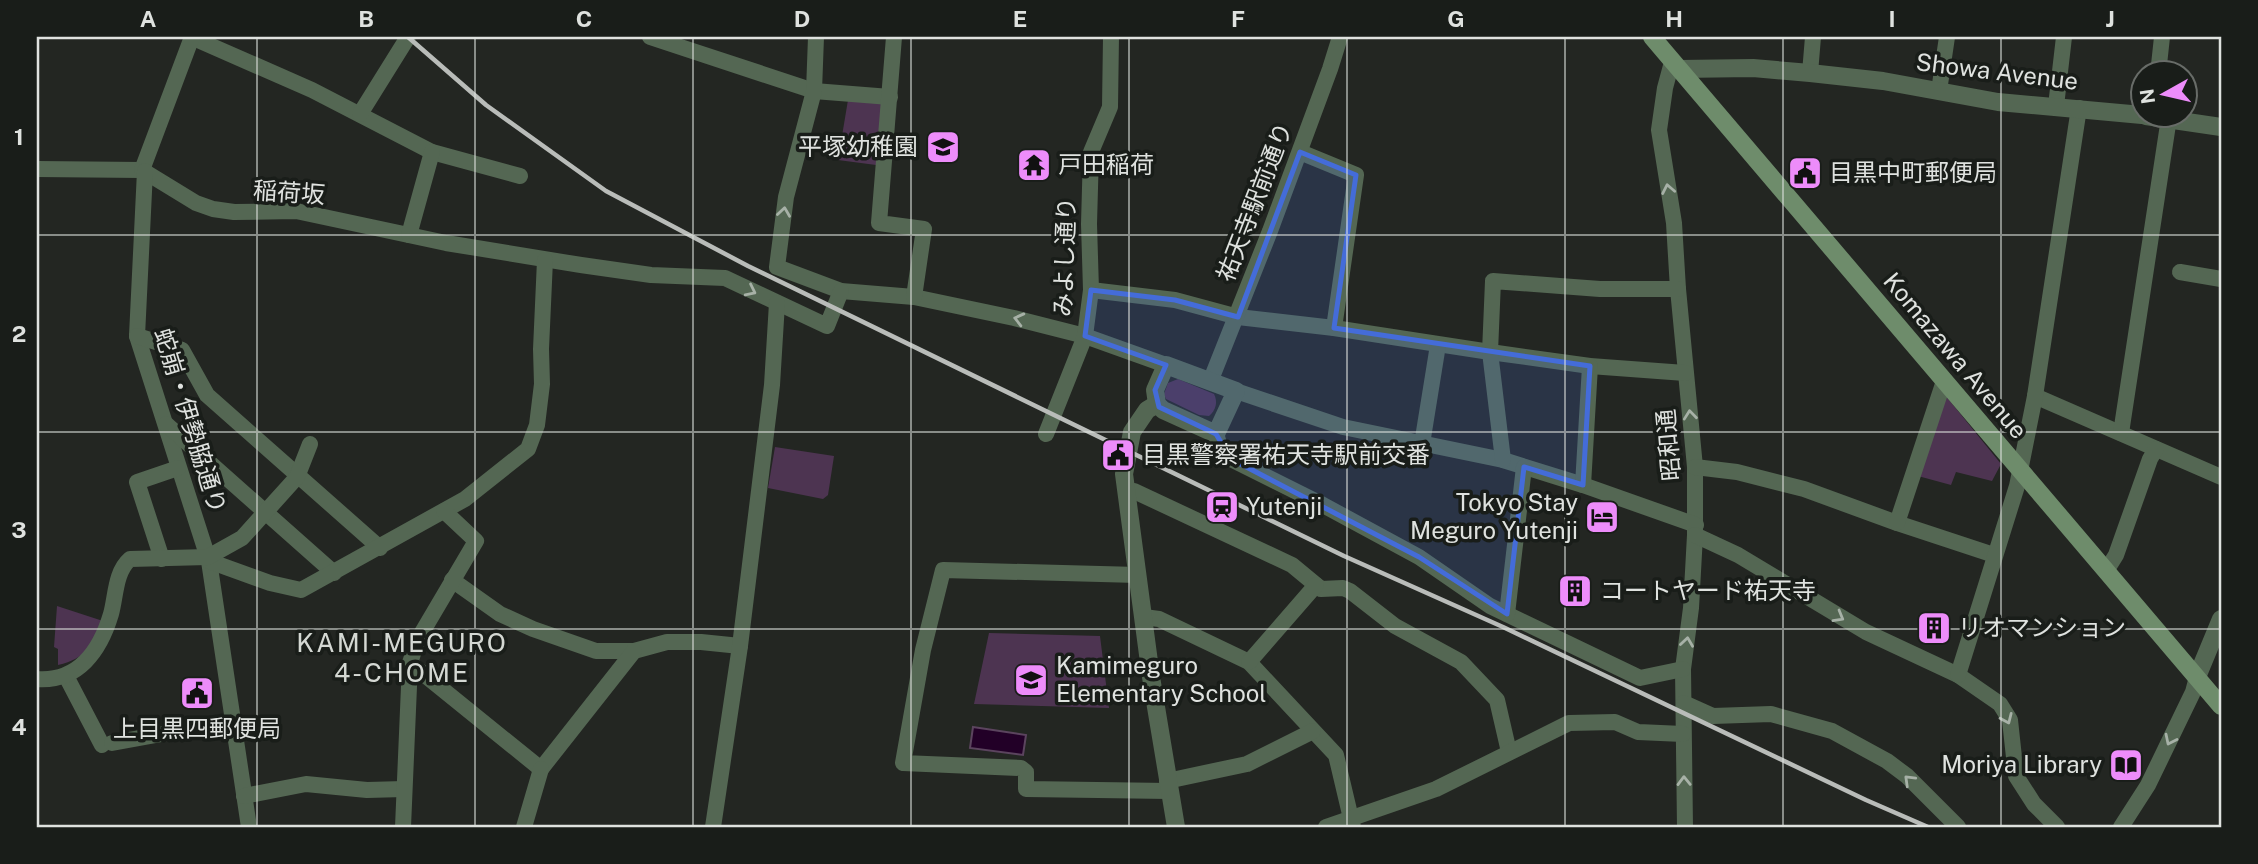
<svg xmlns="http://www.w3.org/2000/svg" width="2258" height="864" viewBox="0 0 2258 864" font-family="'Public Sans','Noto Sans JP',sans-serif">
<style>
.green{fill:#4d3451}
.water{fill:#220027;stroke:#5b445e;stroke-width:2}
.lines{fill:none;stroke-linecap:round;stroke-linejoin:round}
.minor{stroke:#546753;stroke-width:16}
.tertiary{stroke:#546753;stroke-width:18}
.secondary{stroke:#6e8c6b;stroke-width:18}
.rail{stroke:#b9bcb9;stroke-width:4.5}
.oneway{stroke:#a7b1a7}
.marked{fill:#446cd9;fill-opacity:0.2;stroke:#446cd9;stroke-width:5;stroke-linejoin:round}
.grid{fill:none;stroke:#dfe2df;stroke-width:2;stroke-opacity:0.55}
.labels{text-anchor:middle;stroke-width:7;stroke-linejoin:round;paint-order:stroke}
.street-label{font-size:24px;fill:#dfe2df;stroke:#191d19}
.poi-label{font-size:24px;fill:#dfe2df;stroke:#191d19;text-anchor:start}
.neighbourhood-label{font-size:26px;letter-spacing:2px;fill:#d4d8d3;stroke:#191d19}
.neatline{fill:none;stroke:#dfe2df;stroke-width:2.5}
.grid-label{font-size:23px;text-anchor:middle;font-weight:bold;fill:#dfe2df}
</style>
<rect width="100%" height="100%" fill="#232622"/>
<g class="green">
<polygon points="848,100 883,102 876,165 838,160"/>
<path d="M1178,379l36,15c4,8 2,16 -5,22l-10,-1 -33,-16 -2,-5 4,-11z"/>
<polygon points="1945,395 2001,464 1992,481 1956,472 1951,485 1918,476"/>
<polygon points="775,447 834,456 828,495 823,499 768,488"/>
<path d="M57,606l46,15c-12,25 -16,37 -45,44v-16l-4,-2z"/>
<polygon points="989,633 1100,636 1109,708 974,704"/>
</g>
<polygon class="water" points="973,727 1026,735 1023,755 970,748"/>
<g class="lines">
<g class="minor">
<polyline points="191,37 312,90 432,152 520,176"/>
<polyline points="650,37 814,91 890,97"/>
<polyline points="816,37 814,91 786,197 777,267 841,291 914,297 1014,318 1085,336 1166,365"/>
<polyline points="894,37 879,223 924,229 914,297"/>
<polyline points="1672,62 1665,88 1659,130 1674,223 1678,289 1695,467 1695,535 1691,608 1683,669 1685,827"/>
<polyline points="1810,73 1813,37"/>
<polyline points="2158,74 2162,37"/>
<polyline points="1939,91 1947,37"/>
<polyline points="2056,106 2064,37"/>
<polyline points="360,114 408,37"/>
<polyline points="1300,152 1356,175 1334,328"/>
<polyline points="37,169 142,170 196,203 213,209 234,212 296,211 446,243 581,265 651,275 725,278 827,326 841,291"/>
<polyline points="142,170 192,37"/>
<polyline points="145,171 137,336 209,561 249,827"/>
<polyline points="409,235 432,152"/>
<polyline points="2180,272 2221,279"/>
<polyline points="1091,290 1175,300 1238,317 1334,328 1490,352 1590,366 1685,373"/>
<polyline points="137,336 182,350 207,395 380,548"/>
<polyline points="1210,382 1270,231 1330,69 1340,37"/>
<polyline points="1236,391 1343,427 1503,460 1583,485 1696,525"/>
<polyline points="2035,396 2221,477"/>
<polyline points="166,424 334,573"/>
<polyline points="2121,433 2169,118"/>
<polyline points="1046,434 1085,336 1091,290 1089,224 1091,152 1110,107 1111,37"/>
<polyline points="1216,434 1221,450 1231,459 1323,505 1419,557 1490,606 1640,678 1683,669"/>
<polyline points="1422,444 1438,345"/>
<polyline points="1503,460 1490,352 1493,281 1600,289 1678,289"/>
<polyline points="1695,467 1737,472 1804,489 1897,523 1994,555"/>
<polyline points="1583,485 1590,366"/>
<polyline points="1126,492 1134,491 1292,565 1321,589 1343,588 1350,591 1395,626 1461,662 1497,700 1509,752"/>
<polyline points="1897,523 1944,381"/>
<polyline points="1695,535 1738,555 1866,632 1958,675 2000,704 2010,720 2016,776 2034,804 2057,827"/>
<polyline points="162,559 137,482 178,468"/>
<polyline points="209,561 270,583 301,590 465,499 528,449 537,425 542,384 541,349 545,260"/>
<polyline points="2106,571 2116,555 2150,459 2156,449"/>
<polyline points="1138,575 943,570 923,650 903,763 1021,768 1026,772 1026,789 1169,791"/>
<polyline points="452,580 500,614 533,629 596,651 634,651 667,642 701,642 740,646"/>
<polyline points="1507,614 1524,467"/>
<polyline points="1144,617 1159,619 1249,662 1336,755 1353,827"/>
<polyline points="1249,662 1316,585"/>
<polyline points="410,663 541,769 634,651"/>
<polyline points="1958,675 2017,486 2035,396 2079,108"/>
<polyline points="66,676 102,745"/>
<path d="M37,679c41,3 63,-28 74,-65 5,-18 4,-42 19,-55l78,-2 34,-19 55,-61 13,-33"/>
<polyline points="1684,703 1713,716 1771,714 1832,731 1887,761 1907,776 1958,827"/>
<polyline points="112,743 233,721"/>
<polyline points="1167,781 1247,764 1313,731"/>
<polyline points="244,796 306,784 367,790 404,789"/>
<polyline points="403,827 410,663 417,641 476,541 444,511"/>
<polyline points="524,827 541,769"/>
<polyline points="713,827 740,646 772,385 777,303"/>
<polyline points="1326,827 1436,789 1569,723 1615,722 1638,732 1683,734"/>
<polyline points="2121,827 2148,785 2193,692 2197,677"/>
</g>
<g class="tertiary">
<polyline points="1679,69 1753,68 1810,73 1883,81 1998,102 2142,115"/>
<polyline points="2146,116 2221,127"/>
<polygon points="1166,365 1236,391 1216,434 1163,410 1157,404 1155,390"/>
<polyline points="1157,404 1147,410 1132,432 1124,474 1151,677 1176,827"/>
<polyline points="2197,677 2221,619"/>
</g>
<polyline class="secondary" points="1652,37 2221,706"/>
<polyline class="rail" points="408,37 486,105 606,191 748,266 1344,556 1503,627 1866,800 1928,827"/>
</g>
<defs><path id="oneway-chevron" d="M-2-3.5L2.5 0L-2 3.5" fill="none" stroke-width="1.6" stroke-linecap="round" stroke-linejoin="round" transform="scale(1.75)"/></defs>
<g class="oneway">
<use href="#oneway-chevron" transform="translate(1668 189) rotate(-101)"/>
<use href="#oneway-chevron" transform="translate(784 212) rotate(-82)"/>
<use href="#oneway-chevron" transform="translate(751 291) rotate(26)"/>
<use href="#oneway-chevron" transform="translate(1019 319) rotate(-166)"/>
<use href="#oneway-chevron" transform="translate(1690 415) rotate(-96)"/>
<use href="#oneway-chevron" transform="translate(1839 617) rotate(30)"/>
<use href="#oneway-chevron" transform="translate(1687 642) rotate(-82)"/>
<use href="#oneway-chevron" transform="translate(2007 719) rotate(66)"/>
<use href="#oneway-chevron" transform="translate(2170 740) rotate(116)"/>
<use href="#oneway-chevron" transform="translate(1909 780) rotate(-136)"/>
<use href="#oneway-chevron" transform="translate(1684 781) rotate(-91)"/>
</g>
<path class="marked" d="M1300,152l56,23 -22,153 256,38 -7,119 -59,-18 -17,147 -88,-57 -188,-98 -15,-25 -57,-27 -4,-17 11,-25 -81,-29 6,-46 84,10 63,17z"/>
<path class="grid" d="M257,37v790M475,37v790M693,37v790M911,37v790M1129,37v790M1347,37v790M1565,37v790M1783,37v790M2001,37v790M37,235h2184M37,432h2184M37,629h2184"/>
<defs>
<g id="school-square" transform="scale(1.75)"><rect x="-9" y="-9" width="18" height="18" rx="4" fill="#ed8cfa" stroke="#191d19"/><path d="M0-5L7-2L0 1L-7-2ZM-4 1L0 2.5L4 1V4Q0 6-4 4Z" fill="#111"/></g>
<g id="temple-square" transform="scale(1.75)"><rect x="-9" y="-9" width="18" height="18" rx="4" fill="#ed8cfa" stroke="#191d19"/><path d="M0-6L5-2H3V0L6.5 2.5H4V6H1.5V3h-3V6H-4V2.5H-6.5L-3 0V-2H-5Z" fill="#111"/></g>
<g id="civic-square" transform="scale(1.75)"><rect x="-9" y="-9" width="18" height="18" rx="4" fill="#ed8cfa" stroke="#191d19"/><path d="M-.6-6.5H3V-4.5H.6V-3L4-1V1h2V6H-6V1h2V-1L-.6-3ZM-1.2 2.5V6h2.4V2.5Z" fill="#111"/></g>
<g id="station-square" transform="scale(1.75)"><rect x="-9" y="-9" width="18" height="18" rx="4" fill="#ed8cfa" stroke="#191d19"/><path d="M-3-6H3Q5-6 5-4V2Q5 4 3 4L4.5 6H3L1.5 4h-3L-3 6H-4.5L-3 4Q-5 4-5 2V-4Q-5-6-3-6ZM-3.5-4v3h7v-3ZM-3.5 1v1.5H-2V1ZM2 1v1.5H3.5V1Z" fill="#111"/></g>
<g id="hotel-square" transform="scale(1.75)"><rect x="-9" y="-9" width="18" height="18" rx="4" fill="#ed8cfa" stroke="#191d19"/><path d="M-6-4.5h1.5V1H6V5H4.5V3h-9V5H-6ZM-4 0a1.8 1.8 0 1 1 3.6 0ZM.5 0V-2.5h3Q6-2.5 6 0Z" fill="#111"/></g>
<g id="building-square" transform="scale(1.75)"><rect x="-9" y="-9" width="18" height="18" rx="4" fill="#ed8cfa" stroke="#191d19"/><path d="M-4-6H4V6H1V3H-1V6H-4ZM-2.5-4.3h1.7v1.8h-1.7ZM.8-4.3h1.7v1.8H.8ZM-2.5-1h1.7V.8h-1.7ZM.8-1h1.7V.8H.8Z" fill="#111"/></g>
<g id="library-square" transform="scale(1.75)"><rect x="-9" y="-9" width="18" height="18" rx="4" fill="#ed8cfa" stroke="#191d19"/><path d="M-6-4Q-3-5.5-.7-3.5V5Q-3 3-6 4ZM6-4Q3-5.5 .7-3.5V5Q3 3 6 4Z" fill="#111"/></g>
</defs>
<g fill-rule="evenodd">
<use href="#school-square" x="943" y="147"/>
<use href="#temple-square" x="1034" y="165"/>
<use href="#civic-square" x="1805" y="173"/>
<use href="#civic-square" x="1118" y="455"/>
<use href="#station-square" x="1222" y="507"/>
<use href="#hotel-square" x="1602" y="517"/>
<use href="#building-square" x="1575" y="591"/>
<use href="#building-square" x="1934" y="628"/>
<use href="#school-square" x="1031" y="680"/>
<use href="#civic-square" x="197" y="693"/>
<use href="#library-square" x="2126" y="765"/>
</g>
<g class="labels">
<g class="street-label">
<text transform="translate(1997 72) rotate(7)" y="8">Showa Avenue</text>
<text transform="translate(289 193) rotate(4)" y="8">稲荷坂</text>
<text transform="translate(1255 202) rotate(-69)" y="8">祐天寺駅前通り</text>
<text transform="translate(1065 257) rotate(-88)" y="8">みよし通り</text>
<text transform="translate(1955 356) rotate(50)" y="8">Komazawa Avenue</text>
<text transform="translate(190 421) rotate(73)" y="8">蛇崩・伊勢脇通り</text>
<text transform="translate(1669 445) rotate(-95)" y="8">昭和通</text>
</g>
<g class="poi-label">
<text x="918" y="155" text-anchor="end">平塚幼稚園</text>
<text x="1058" y="173">戸田稲荷</text>
<text x="1829" y="181">目黒中町郵便局</text>
<text x="1142" y="463">目黒警察署祐天寺駅前交番</text>
<text x="1578" y="511" text-anchor="end">Tokyo Stay<tspan x="1578" dy="28">Meguro Yutenji</tspan></text>
<text x="1246" y="515">Yutenji</text>
<text x="1600" y="599">コートヤード祐天寺</text>
<text x="1958" y="636">リオマンション</text>
<text x="1056" y="674">Kamimeguro<tspan x="1056" dy="28">Elementary School</tspan></text>
<text x="197" y="737" text-anchor="middle">上目黒四郵便局</text>
<text x="2102" y="773" text-anchor="end">Moriya Library</text>
</g>
<g class="neighbourhood-label">
<text x="402" y="652">KAMI-MEGURO<tspan x="402" dy="30">4-CHOME</tspan></text>
</g>
</g>
<rect width="2258" height="864" fill="none" stroke="#191d19" stroke-width="77"/>
<g transform="translate(2164 94) rotate(262)"><circle r="33" fill="#191d19" stroke="#686c68" stroke-width="2"/>
<path d="M0-5L12 26L0 18L-12 26Z" fill="#ed8cfa"/>
<text y="-10" font-size="19" font-weight="bold" text-anchor="middle" fill="#dfe2df">N</text>
</g>
<rect x="38" y="38" width="2182" height="788" class="neatline"/>
<g class="grid-label">
<text x="148" y="27">A</text>
<text x="366" y="27">B</text>
<text x="584" y="27">C</text>
<text x="802" y="27">D</text>
<text x="1020" y="27">E</text>
<text x="1238" y="27">F</text>
<text x="1456" y="27">G</text>
<text x="1674" y="27">H</text>
<text x="1892" y="27">I</text>
<text x="2110" y="27">J</text>
<text x="19" y="145">1</text>
<text x="19" y="342">2</text>
<text x="19" y="538">3</text>
<text x="19" y="735">4</text>
</g>
</svg>
